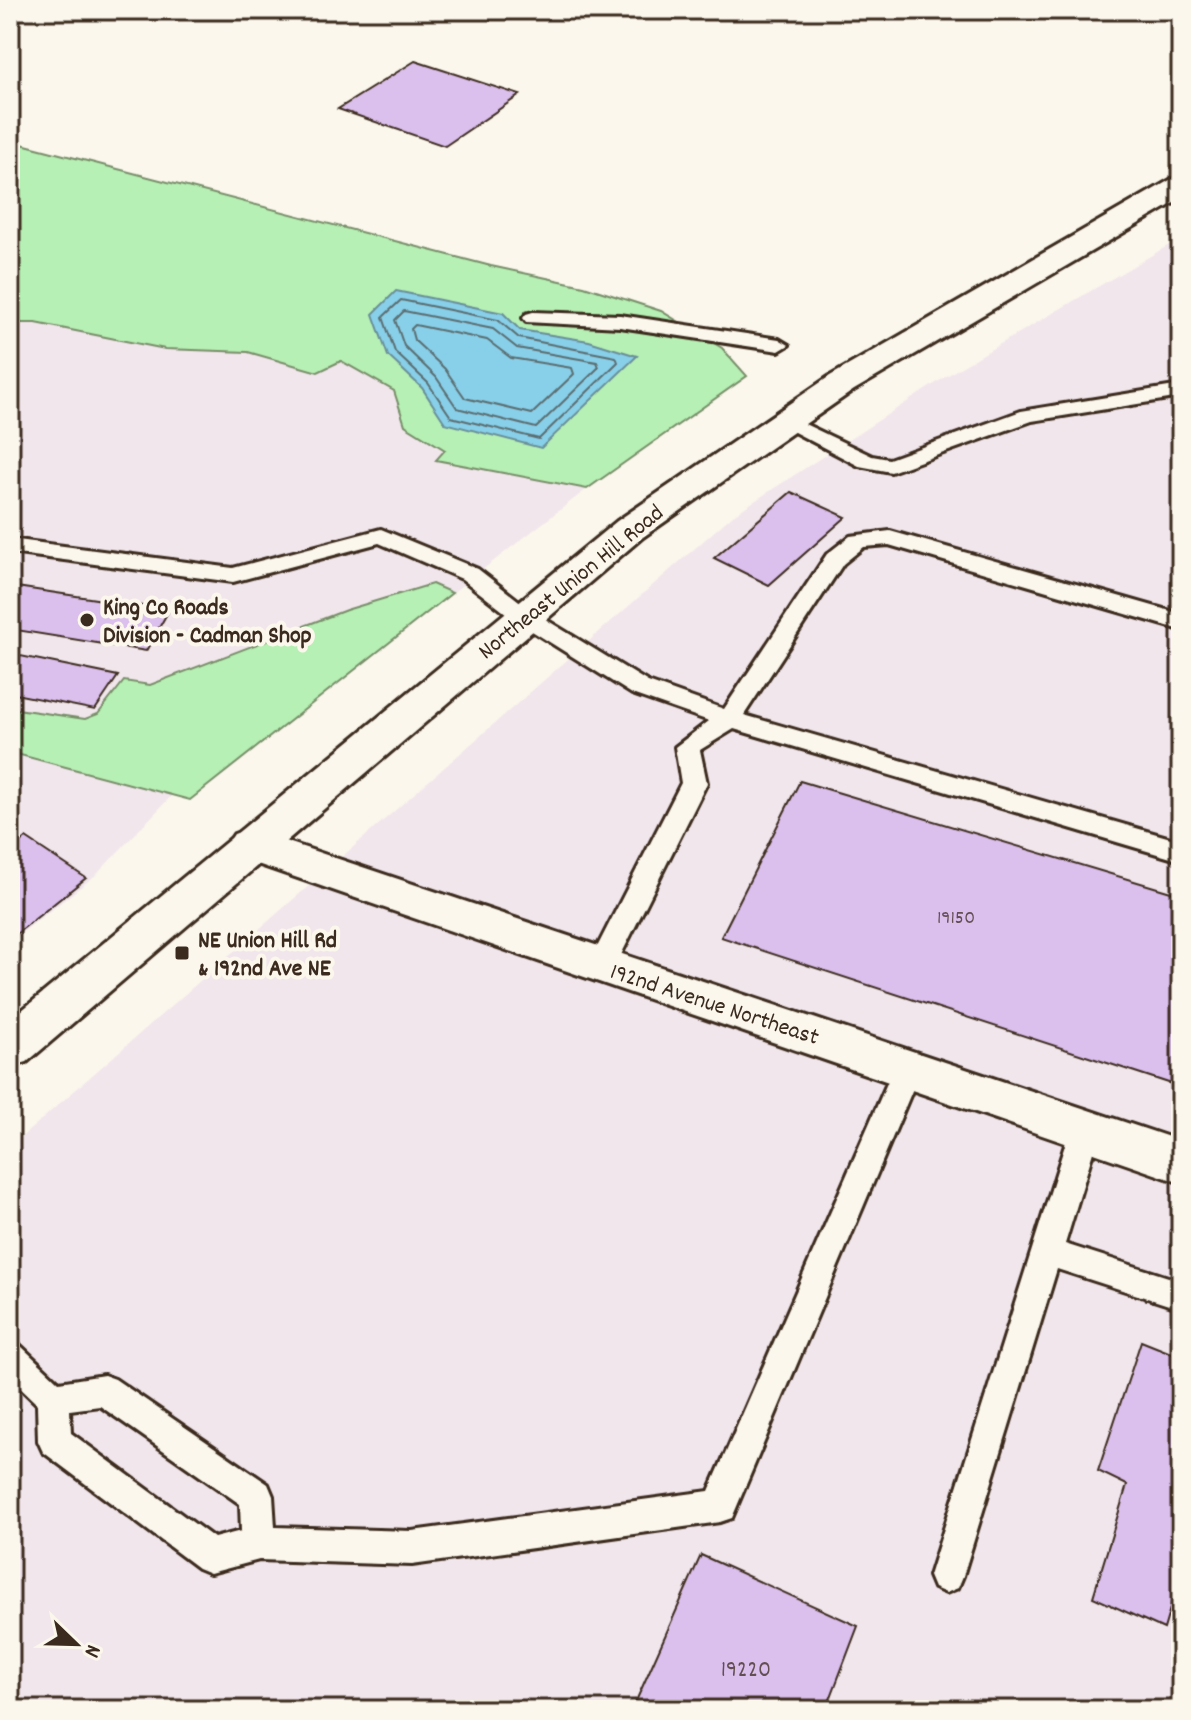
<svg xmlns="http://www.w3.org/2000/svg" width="1191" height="1720" viewBox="0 0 1191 1720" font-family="Dekko,sans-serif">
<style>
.built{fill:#f1e6ec}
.green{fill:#b6f0b4;stroke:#788d69;stroke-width:2}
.water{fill:#88d0e9;stroke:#698e98;stroke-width:2}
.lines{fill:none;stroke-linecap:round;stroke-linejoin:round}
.shore{stroke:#5a6c6f;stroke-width:2}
.building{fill:#dbbfed;stroke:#3b2a1e;stroke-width:2}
.service-casing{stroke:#3b2a1e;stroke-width:6}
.minor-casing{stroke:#3b2a1e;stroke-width:6}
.secondary-casing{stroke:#3b2a1e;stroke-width:6}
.service{fill:#fbf7ec;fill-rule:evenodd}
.minor{fill:#fbf7ec;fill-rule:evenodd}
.secondary{fill:#fbf7ec;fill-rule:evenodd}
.poi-dot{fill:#3b2a1e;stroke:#fbf7ec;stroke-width:3}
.labels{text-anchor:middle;stroke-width:8;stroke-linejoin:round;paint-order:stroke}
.number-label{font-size:20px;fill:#634f52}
.street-label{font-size:24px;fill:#3b2a1e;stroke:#fbf7ec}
.poi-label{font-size:24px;font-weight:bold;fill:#3b2a1e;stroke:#fbf7ec;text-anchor:start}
.near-number-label{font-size:24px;fill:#634f52}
</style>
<rect width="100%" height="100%" fill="#fbf7ec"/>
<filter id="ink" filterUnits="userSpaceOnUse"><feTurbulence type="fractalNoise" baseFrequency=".0125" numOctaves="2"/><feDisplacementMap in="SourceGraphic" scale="16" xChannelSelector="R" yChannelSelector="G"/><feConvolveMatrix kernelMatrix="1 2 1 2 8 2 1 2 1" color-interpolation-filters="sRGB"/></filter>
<g filter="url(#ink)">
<g class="built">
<polygon points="1181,238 1181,1710 10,1710 10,1147 733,515 956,370"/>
<polygon points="10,323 36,323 165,349 248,352 318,372 341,361 394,391 406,425 445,450 437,460 587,489 452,593 432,584 346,610 150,685 124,681 98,714 84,719 10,708"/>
<polygon points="10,749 177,790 96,875 10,942"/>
</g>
<g class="green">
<polygon points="10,141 491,266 584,286 661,311 722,348 747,376 587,489 436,460 445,450 405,425 394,391 341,361 318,372 248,352 165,349 36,323 10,323"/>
<polygon points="432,584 452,593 190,800 13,753 10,755 10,708 85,719 98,714 124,681 150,685 346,610"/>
</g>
<polygon class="water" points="396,291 503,313 520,330 589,341 637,356 541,448 445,423 422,388 388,356 373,314"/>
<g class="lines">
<g class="shore">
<polygon points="401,300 498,320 519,338 616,357 618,362 539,439 451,417 428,383 395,352 383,317"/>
<polygon points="404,311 493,329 517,348 597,362 599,367 536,428 457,408 436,377 404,346 395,320"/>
<polygon points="415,325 487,340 511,358 572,368 574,374 532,414 465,398 445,369 414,340 411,329"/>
</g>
</g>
<g class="building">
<polygon points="415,61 520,95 445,146 338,109"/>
<polygon points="791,492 846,517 769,585 714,558"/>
<polygon points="10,586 169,610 146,651 10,629"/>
<polygon points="10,655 11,654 118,676 95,710 10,693"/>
<polygon points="800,781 1181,895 1181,1087 721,937"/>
<polygon points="26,838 86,878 10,939 10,851"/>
<polygon points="1141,1341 1181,1357 1181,1484 1176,1503 1181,1505 1181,1571 1164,1629 1093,1597 1127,1485 1098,1471"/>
<polygon points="701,1555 858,1626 826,1710 632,1710"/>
</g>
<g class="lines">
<g class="service-casing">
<g id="service">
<polygon points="533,312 620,315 779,339 789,345 779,351 620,327 526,322 523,318 526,314"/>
<polygon points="1181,385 1181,397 1032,421 891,472 859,466 773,421 776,417 790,417 872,456 889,459 1021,411"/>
<polygon points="381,529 478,569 532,611 648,682 724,709 827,554 850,536 890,531 1181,614 1181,630 889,545 864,547 843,564 744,715 1181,841 1181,861 734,729 700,750 707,783 612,973 602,976 592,973 588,965 681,783 675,747 709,721 632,694 516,621 462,579 379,543 233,582 10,553 10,539 233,568"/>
<path d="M908,1055l10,4 4,8 -190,451 -12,4 -308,43 -153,-5 -49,13 -12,-5 -155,-116 -5,-11 -1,-37 -27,-26v-37l11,5 38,36 45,-7 11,4 153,105 5,12 2,31 137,4 297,-40 185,-424 4,-8zM100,1406l140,98 1,27 -27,7 -143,-105 -1,-23z"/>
<polygon points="1085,1117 1095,1120 1100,1129 1065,1244 1181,1281 1181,1309 1057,1269 963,1576 958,1588 946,1593 934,1588 929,1576 1070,1129 1075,1120"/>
</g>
</g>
<g class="minor-casing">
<polygon id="minor" points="249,829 1181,1141 1181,1183 234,856 227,845 234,834"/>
</g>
<g class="secondary-casing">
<polygon id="secondary" points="1181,177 1181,199 854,390 643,537 27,1062 10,1067 10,1020 617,521 830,376 1170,180"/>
</g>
<use href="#service" class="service"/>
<use href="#minor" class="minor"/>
<use href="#secondary" class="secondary"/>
</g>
</g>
<g class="poi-dot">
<circle cx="87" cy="620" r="8"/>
<rect x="174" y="945" width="16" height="16" rx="4"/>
</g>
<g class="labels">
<g class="number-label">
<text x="956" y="923">19150</text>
</g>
<g class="street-label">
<text transform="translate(570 581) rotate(-39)" y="8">Northeast Union Hill Road</text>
<text transform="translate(715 1003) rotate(18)" y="8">192nd Avenue Northeast</text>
</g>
<g class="poi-label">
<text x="103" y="614">King Co Roads<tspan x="103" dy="28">Division - Cadman Shop</tspan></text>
<text x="198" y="947">NE Union Hill Rd<tspan x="198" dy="28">&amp; 192nd Ave NE</tspan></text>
</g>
<g class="near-number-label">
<text x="746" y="1676">19220</text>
</g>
</g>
<rect width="1191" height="1720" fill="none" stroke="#fbf7ec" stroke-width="40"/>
<rect x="20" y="20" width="1151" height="1680" fill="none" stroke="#3b2a1e" stroke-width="3" filter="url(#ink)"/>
<g transform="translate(76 1644) rotate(113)" stroke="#fbf7ec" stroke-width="6" paint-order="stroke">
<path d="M0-6L14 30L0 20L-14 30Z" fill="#3b2a1e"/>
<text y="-12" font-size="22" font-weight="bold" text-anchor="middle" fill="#3b2a1e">N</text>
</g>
</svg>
